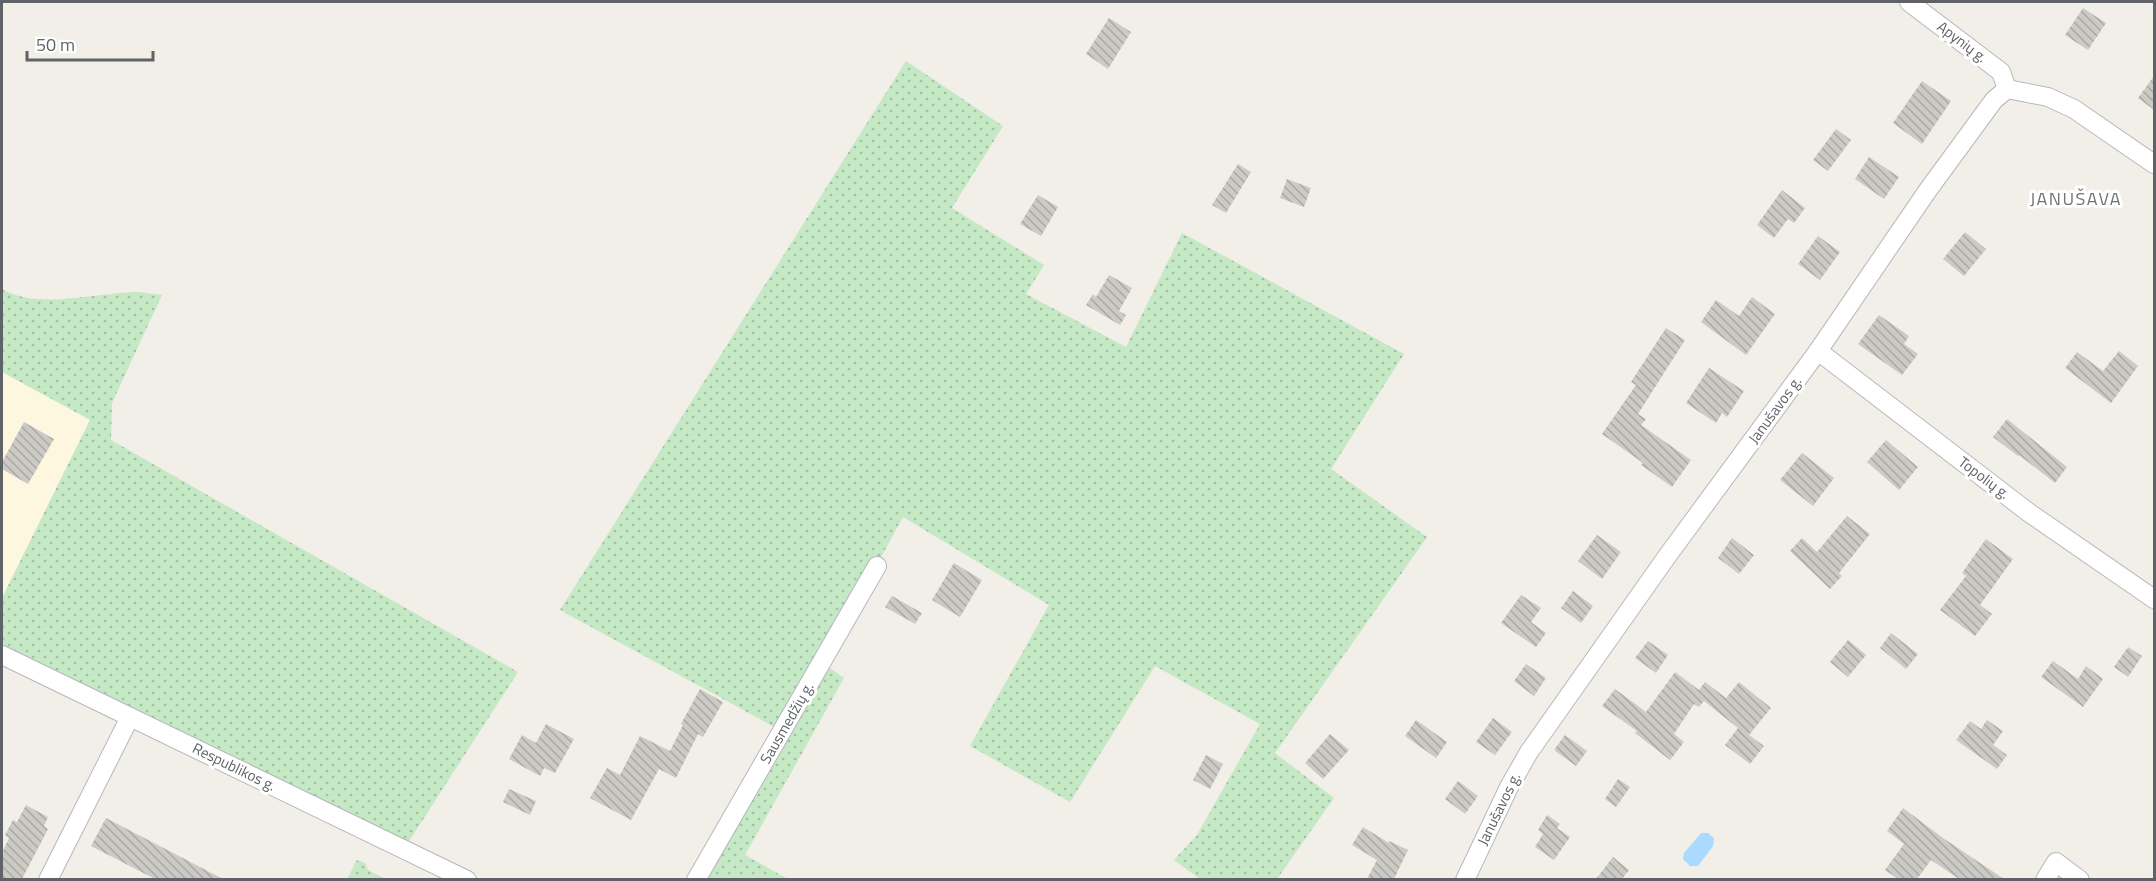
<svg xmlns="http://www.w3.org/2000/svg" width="2156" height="881" viewBox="0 0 2156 881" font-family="'Titillium Web',sans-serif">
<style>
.commercial{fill:#fef7e0}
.grass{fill:url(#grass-dots)}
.water{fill:#aadaff}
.building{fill:url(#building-back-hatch)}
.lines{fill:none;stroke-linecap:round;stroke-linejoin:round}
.street-casing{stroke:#b5b8bc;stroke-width:20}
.street{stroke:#fff;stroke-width:18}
.labels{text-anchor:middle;stroke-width:6;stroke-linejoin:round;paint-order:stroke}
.street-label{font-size:15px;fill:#5f6368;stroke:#fff}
.quarter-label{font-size:18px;letter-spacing:1.5px;fill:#70757a;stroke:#fff}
</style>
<defs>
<pattern id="grass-dots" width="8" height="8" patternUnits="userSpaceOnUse" patternTransform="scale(1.5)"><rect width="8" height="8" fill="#c5e8c5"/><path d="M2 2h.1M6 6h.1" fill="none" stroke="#a3c0a4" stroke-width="1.8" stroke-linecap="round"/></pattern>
<pattern id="building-back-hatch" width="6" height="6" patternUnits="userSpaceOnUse" patternTransform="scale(1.5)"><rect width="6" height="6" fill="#cccac5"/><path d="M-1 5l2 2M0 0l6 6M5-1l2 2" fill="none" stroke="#a9a8a4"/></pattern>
</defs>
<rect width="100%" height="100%" fill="#f1efe8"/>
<polygon class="commercial" points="2,372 90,419 2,598"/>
<g class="grass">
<polygon points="906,61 1003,126 952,208 1044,265 1026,294 1126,347 1182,233 1404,354 1331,469 1427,537 1275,753 1334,798 1277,879 1200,879 1174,860 1197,835 1260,724 1155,666 1070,802 970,746 1049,605 903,517 823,663 844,678 745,855 788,879 705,879 789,735 560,610"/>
<path d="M2,289c36,21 92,4 133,3 9,0 18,2 27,3l-50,108 -1,37 407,232 -114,177 -402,-194v-57l88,-178 -88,-48z"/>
<polygon points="357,860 365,863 368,870 386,879 347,879"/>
</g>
<polygon class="water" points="1701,833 1708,833 1714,838 1713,846 1698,866 1690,866 1683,859 1684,853"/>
<g class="building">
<polygon points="2083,8 2106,23 2088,50 2065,35"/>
<polygon points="1109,18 1131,32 1108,69 1086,54"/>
<polygon points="2154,76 2154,110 2138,98"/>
<polygon points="1922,81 1951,101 1922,144 1893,123"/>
<polygon points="1836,129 1851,140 1828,171 1813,160"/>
<polygon points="1869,157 1899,177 1884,199 1855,179"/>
<polygon points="1238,164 1251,172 1226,213 1212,205"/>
<polygon points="1287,179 1311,188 1304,207 1280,198"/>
<polygon points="1782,190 1805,208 1794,223 1788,219 1774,238 1757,225"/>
<polygon points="1038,195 1058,207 1041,236 1020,224"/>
<polygon points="1965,232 1986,249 1964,276 1943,259"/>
<polygon points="1818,236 1840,252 1820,280 1798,264"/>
<polygon points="1109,275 1132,288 1119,311 1126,315 1120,325 1086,305 1093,294 1096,297"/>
<polygon points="1752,297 1775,314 1746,355 1701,322 1716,300 1739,316"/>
<polygon points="1879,315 1909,336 1904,344 1918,354 1902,375 1858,344"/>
<polygon points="1666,328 1685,340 1638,414 1646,419 1641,425 1691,460 1672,487 1641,465 1643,463 1602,434 1636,385 1631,382"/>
<polygon points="2119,351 2138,366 2111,403 2065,368 2077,352 2103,371"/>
<polygon points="1709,368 1744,391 1727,417 1722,413 1716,423 1686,403"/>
<polygon points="2007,419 2067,467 2055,483 2019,455 2018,456 1993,437"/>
<polygon points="24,422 54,439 28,484 2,469 2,462"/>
<polygon points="1886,440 1918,467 1899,490 1867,462"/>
<polygon points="1802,453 1834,478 1813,506 1780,480"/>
<polygon points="1847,516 1870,534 1839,573 1842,576 1830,589 1790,551 1802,538 1817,552"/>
<polygon points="1597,535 1621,552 1602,579 1578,561"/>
<polygon points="1732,538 1754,555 1739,574 1718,558"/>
<polygon points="1986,539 2013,559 1980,605 1992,614 1975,636 1940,610 1966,576 1962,573"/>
<polygon points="954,563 982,580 960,617 932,600"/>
<polygon points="1573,591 1593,606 1581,623 1561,608"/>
<polygon points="1521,595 1541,608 1531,622 1546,633 1536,647 1501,623"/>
<polygon points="892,596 922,613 915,624 885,607"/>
<polygon points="1891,633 1918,654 1906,669 1880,648"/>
<polygon points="1848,640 1866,655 1848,677 1830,662"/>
<polygon points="1648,641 1668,655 1656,673 1635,658"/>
<polygon points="2128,647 2142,656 2128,677 2114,667"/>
<polygon points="2053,661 2078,679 2086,666 2103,679 2083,707 2041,677"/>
<polygon points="1526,664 1546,678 1534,696 1514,681"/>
<polygon points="1675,672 1699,690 1705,682 1726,698 1739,682 1771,708 1749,735 1764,746 1750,764 1725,745 1738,728 1704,701 1699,707 1694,704 1674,734 1684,742 1670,760 1635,733 1637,731 1602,706 1615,689 1646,712"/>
<polygon points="700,689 723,702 703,737 698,734 676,778 659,769 631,820 590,798 607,768 620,775 640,736 670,751 683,725 681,724"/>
<polygon points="1493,718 1512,732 1495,755 1476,742"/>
<polygon points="1416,720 1447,742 1436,758 1405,736"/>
<polygon points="1987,720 2003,731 1993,745 2007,755 1997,769 1956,740 1970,721 1981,729"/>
<polygon points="546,724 574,739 555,773 544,768 540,776 509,759 522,735 536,743"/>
<polygon points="1330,734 1349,750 1323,779 1305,763"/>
<polygon points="1565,735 1587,751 1576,766 1554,750"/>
<polygon points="1206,755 1223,764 1210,789 1193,780"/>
<polygon points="1618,779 1630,787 1616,807 1605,799"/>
<polygon points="1458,781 1478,796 1465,814 1445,799"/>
<polygon points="509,789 536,801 530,815 503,802"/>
<polygon points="26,805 48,817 44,826 48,829 22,879 2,879 2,853 9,838 5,835 13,820 17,822"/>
<polygon points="1903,808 1943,838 2004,879 1959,879 1931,860 1917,879 1898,879 1885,870 1904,844 1887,831"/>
<polygon points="1547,815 1560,824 1557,828 1570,837 1554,860 1535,847 1543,834 1538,830"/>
<polygon points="106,818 223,879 155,879 91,846"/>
<polygon points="1363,827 1389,843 1389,841 1408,850 1394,879 1367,879 1377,860 1352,845"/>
<polygon points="1613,857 1629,870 1622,879 1596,879"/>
</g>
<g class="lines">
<g class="street-casing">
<g id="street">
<polyline points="1909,2 2001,72 2007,89"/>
<polyline points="1818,351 2028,512 2154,599"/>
<polyline points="2,655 467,880"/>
<polyline points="48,880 130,717"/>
<polyline points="696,880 877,566"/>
<polyline points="1465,880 1509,787 1529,752 1668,555 1818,351 1928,190 1994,100 2007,89 2048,97 2074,109 2154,164"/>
<polyline points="2045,880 2056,862 2080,880"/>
</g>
</g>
<use href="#street" class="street"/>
</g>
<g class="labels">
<g class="street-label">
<text transform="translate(1962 42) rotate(37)" y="5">Apynių g.</text>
<text transform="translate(1775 410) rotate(-54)" y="5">Janušavos g.</text>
<text transform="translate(1984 478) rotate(37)" y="5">Topolių g.</text>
<text transform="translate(787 723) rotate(-60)" y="5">Sausmedžių g.</text>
<text transform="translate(234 767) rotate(26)" y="5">Respublikos g.</text>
<text transform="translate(1499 809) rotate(-64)" y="5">Janušavos g.</text>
</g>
<g class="quarter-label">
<text x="2076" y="205">JANUŠAVA</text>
</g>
</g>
<rect width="2156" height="881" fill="none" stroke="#5f6368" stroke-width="6"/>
<path d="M27 51v9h126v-9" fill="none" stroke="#5f6368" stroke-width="3"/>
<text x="36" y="51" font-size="18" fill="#5f6368" stroke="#ffffff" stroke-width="4.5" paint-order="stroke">50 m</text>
</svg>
